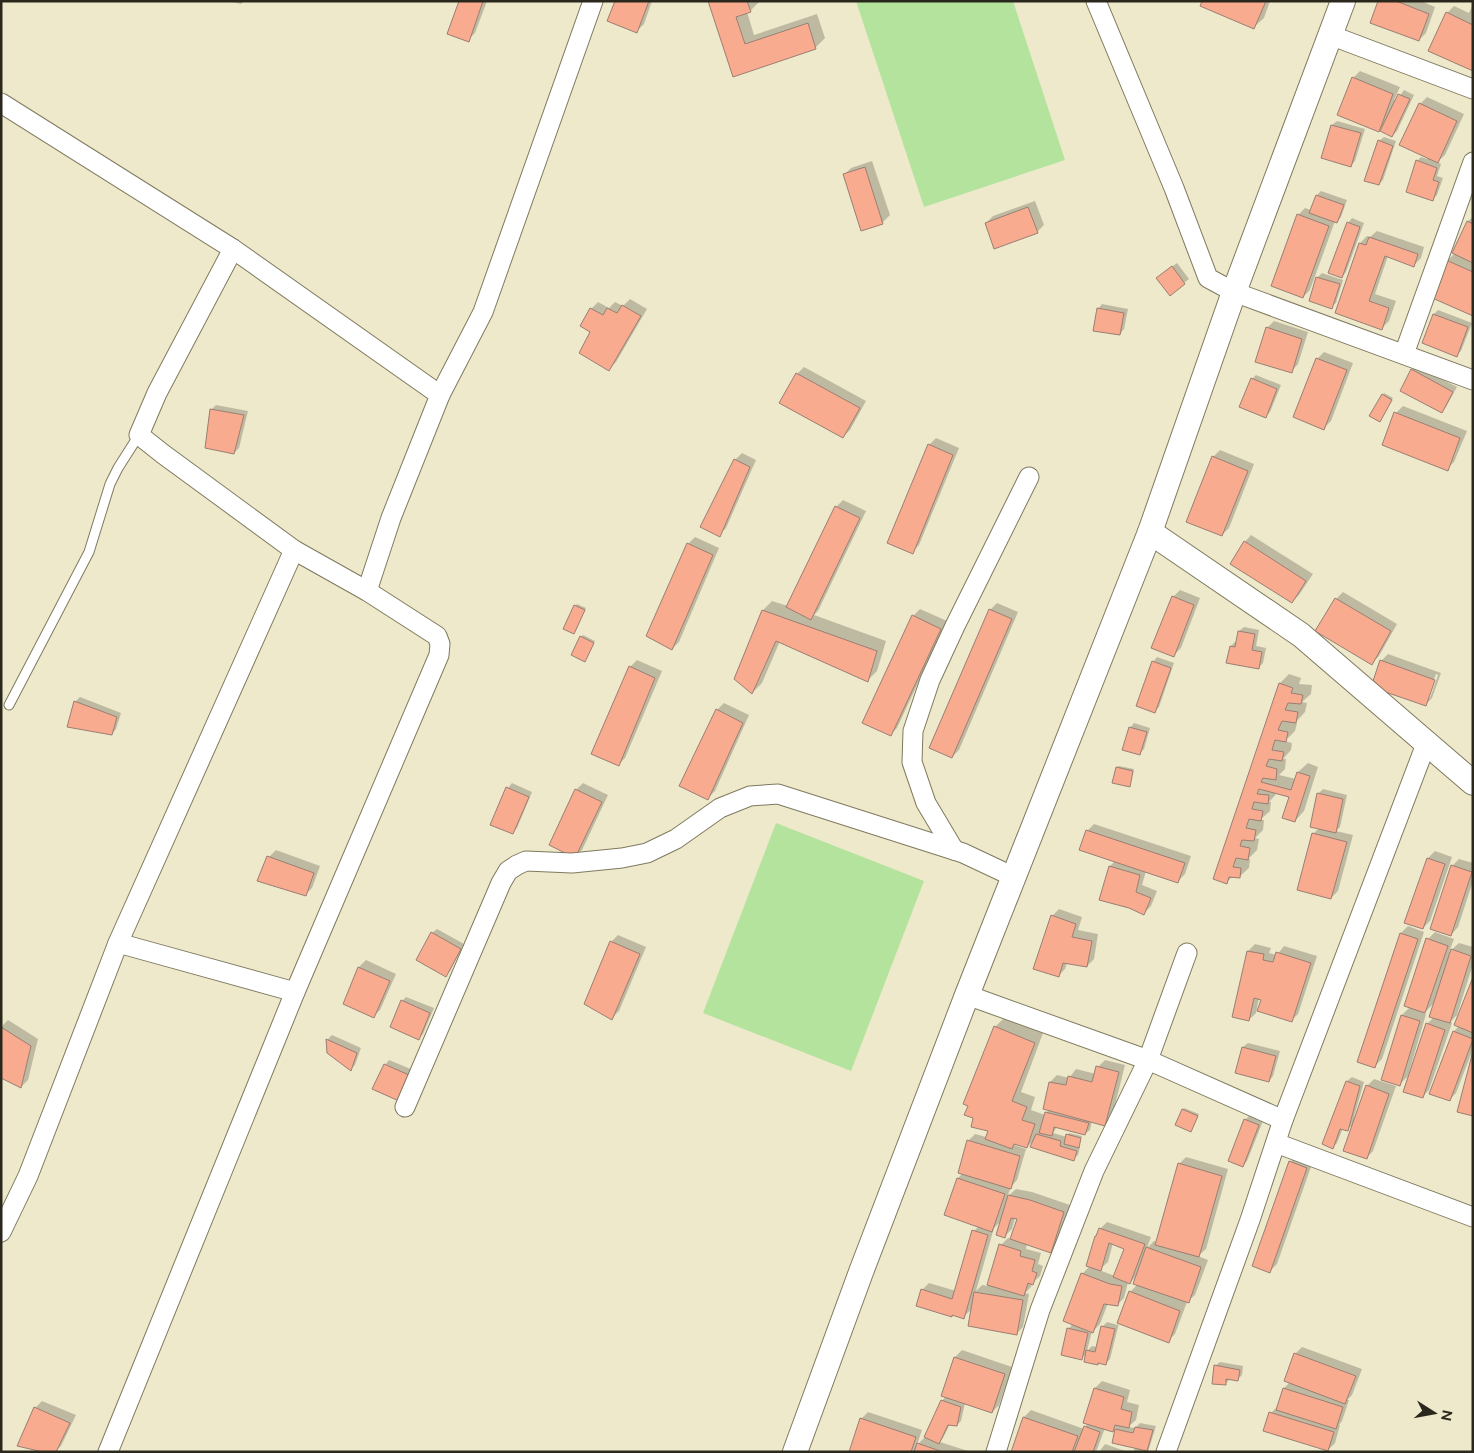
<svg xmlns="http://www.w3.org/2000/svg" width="1474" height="1453" viewBox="0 0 1474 1453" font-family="Figtree,sans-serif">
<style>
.green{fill:#b4e39d}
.shadow{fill:#0003;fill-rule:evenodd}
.building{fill:#f8ab8e;stroke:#9b7e73}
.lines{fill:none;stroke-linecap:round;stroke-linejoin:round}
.service-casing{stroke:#7f7a5f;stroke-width:11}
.minor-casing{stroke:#7f7a5f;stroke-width:21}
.tertiary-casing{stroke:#7f7a5f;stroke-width:26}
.service{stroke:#fff;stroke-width:9}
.minor{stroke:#fff;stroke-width:19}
.tertiary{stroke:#fff;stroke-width:24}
</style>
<rect width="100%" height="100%" fill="#eee9cb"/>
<g class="green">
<polygon points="856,1 1013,1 1065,160 924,207"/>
<polygon points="776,823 924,881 851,1071 703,1013"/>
</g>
<g class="shadow">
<polygon points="227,1 244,1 241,4"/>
<polygon points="460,1 487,1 475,33 468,40"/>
<polygon points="616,1 652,1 644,24 637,31"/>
<polygon points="709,1 760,1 750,11 747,12 754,35 817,14 825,38 815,48 733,75"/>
<polygon points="1203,1 1270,1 1264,18 1254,27"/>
<polygon points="1379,1 1421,1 1435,7 1426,33 1419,40"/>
<polygon points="1473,4 1473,70 1447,13 1454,6 1469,13"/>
<polygon points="1360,71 1400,87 1394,100 1396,101 1404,90 1414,95 1397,131 1392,136 1385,124 1378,130 1353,78"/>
<polygon points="1427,97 1464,114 1445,155 1437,162 1441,164 1437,176 1443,178 1437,195 1432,200 1417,161 1421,157 1427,159 1427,157 1420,104"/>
<polygon points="1337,121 1365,129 1355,161 1351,166 1323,157 1332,125"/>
<polygon points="1384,137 1396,141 1383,180 1379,184 1379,141"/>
<polygon points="872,161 890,215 883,222 862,230 844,175 851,168"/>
<polygon points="1321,191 1347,200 1341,217 1337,222 1335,221 1310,290 1303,297 1298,215 1305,208 1311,210 1317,195"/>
<polygon points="1035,201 1044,225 1037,232 986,223 993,216"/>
<polygon points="1473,217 1473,314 1447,261 1455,253 1468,221"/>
<polygon points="1352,218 1364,223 1346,272 1342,277 1348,223"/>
<polygon points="1377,231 1424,247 1421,258 1414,265 1388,256 1375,294 1396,301 1389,321 1382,328 1348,279 1360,243 1367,236 1370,237"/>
<polygon points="1177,263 1189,279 1170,294 1162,274"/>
<polygon points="1322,273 1343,280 1336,303 1331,307 1310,300 1318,277"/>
<polygon points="630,299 647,309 616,362 609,369 592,331 591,309 598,302 609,308 615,302 623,306"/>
<polygon points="1102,304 1128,309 1124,329 1120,334 1098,309"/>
<polygon points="1438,310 1472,323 1461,351 1456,355 1434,314"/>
<polygon points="1274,321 1308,332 1298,364 1291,372 1267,328"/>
<polygon points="1324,352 1353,363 1331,421 1324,428 1317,359"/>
<polygon points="1416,366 1457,387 1446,407 1442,412 1412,370"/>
<polygon points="804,367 866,401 850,430 843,437 797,374"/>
<polygon points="1256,375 1281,385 1270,412 1266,416 1252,379"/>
<polygon points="1384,393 1393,398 1382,418 1383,395"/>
<polygon points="216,405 248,411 239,448 234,453 206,447 212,409"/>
<polygon points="1403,406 1467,431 1454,462 1447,469 1396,413"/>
<polygon points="936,438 959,448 919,545 912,552 929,445"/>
<polygon points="1220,450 1254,464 1229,528 1222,535 1213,457"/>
<polygon points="742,453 756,460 726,528 719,535 735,460"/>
<polygon points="843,500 866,511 818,611 814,615 886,641 877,671 867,681 780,641 762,683 752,693 763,610 772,601 788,606 836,507"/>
<polygon points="1251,535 1313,574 1299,595 1292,602 1245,542"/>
<polygon points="695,537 719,548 679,642 672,649 688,544"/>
<polygon points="1180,590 1200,598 1181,648 1174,655 1173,597"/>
<polygon points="1343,592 1397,624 1379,656 1372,663 1336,599"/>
<polygon points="997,603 1018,612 959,750 952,757 990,610"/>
<polygon points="577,604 586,608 575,631 575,606"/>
<polygon points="920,609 947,621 897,728 890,735 913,616"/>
<polygon points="1244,627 1259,630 1256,646 1266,648 1263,663 1258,668 1231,646 1235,642 1237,642 1239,631"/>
<polygon points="583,635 595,641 586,659 581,637"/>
<path d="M1388,654l53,19 -9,25 -7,7 -44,-44zM1436,674l2,1 -8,23h-3z"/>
<polygon points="1157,657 1174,663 1159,707 1155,711 1153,662"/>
<polygon points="637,660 662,671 625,758 618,765 630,667"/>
<polygon points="1289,674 1301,678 1299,684 1312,685 1311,694 1302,702 1307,703 1305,712 1295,723 1297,723 1295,731 1285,741 1292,743 1291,750 1283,759 1286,759 1285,769 1279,775 1296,779 1298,772 1308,763 1318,767 1304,811 1295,821 1290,796 1277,793 1269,802 1271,802 1270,811 1260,820 1264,820 1263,830 1255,838 1259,839 1257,850 1248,859 1250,859 1249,868 1239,877 1233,876 1227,882 1280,683"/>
<polygon points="80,697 121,713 116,729 112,734 69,726 75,702"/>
<polygon points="724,703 749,715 715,791 708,798 717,710"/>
<polygon points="1134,723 1150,728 1144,749 1140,753 1130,728"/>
<polygon points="1119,766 1134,769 1129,786 1117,767"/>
<polygon points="512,783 532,792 517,828 512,833 508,788"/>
<polygon points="583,783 608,795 582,850 575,857 576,790"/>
<polygon points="1323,789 1347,795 1340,827 1336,831 1353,835 1338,891 1331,898 1313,834 1319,828 1318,794"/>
<polygon points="1094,824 1191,856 1185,874 1178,881 1146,871 1142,885 1157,891 1151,906 1144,913 1110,866 1116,860 1087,831"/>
<polygon points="276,850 320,866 312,888 305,895 269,857"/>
<polygon points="1435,851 1452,857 1430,921 1423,928 1428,858"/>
<polygon points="1459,859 1473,863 1473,881 1458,927 1451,935 1452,866"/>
<polygon points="1059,909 1082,917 1078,930 1098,934 1094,959 1087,966 1067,963 1065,969 1058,976 1052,916"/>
<polygon points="1408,926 1424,932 1382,1059 1375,1066 1359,1061 1401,933"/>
<polygon points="437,929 464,944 450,971 445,975 432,933"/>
<polygon points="1435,932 1454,939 1449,952 1459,943 1473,947 1473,964 1457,1015 1450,1022 1452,1023 1429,1090 1422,1097 1427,1024 1434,1017 1436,1001 1424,1013 1426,1014 1408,1076 1400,1084 1402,1015 1410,1007 1428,939"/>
<polygon points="618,935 646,947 619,1011 612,1018 611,942"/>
<polygon points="1255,944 1271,948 1269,953 1277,955 1284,946 1317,956 1298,1014 1291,1021 1259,998 1256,1013 1249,1020 1248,951"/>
<polygon points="366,960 396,974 380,1010 373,1017 359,967"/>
<polygon points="1473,981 1473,1049 1456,1093 1449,1100 1454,1031 1459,1026"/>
<polygon points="406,997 434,1008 423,1034 419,1038 402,1001"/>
<path d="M1004,1018l39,15 -22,59 14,5 -4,13 14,5 4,-6 1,-27 7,-7 12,3 7,-9 20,5 2,-7 7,-7 20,5 -13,52 -7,7 -13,-3 -2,9 -5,4 -28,-7 -4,6 14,4 2,-4 13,3 -4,10 2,1 -2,8 -5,4 -38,-20 -8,8 -11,-4 -2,2 12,4 -9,31 -6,7 -4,10 9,-8 16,3 38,13 -13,39 -7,7 -23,-8 -1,6 15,4 -3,11 5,2 -3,10 -8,7 -1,4 -6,6 4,1 -6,33 -7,7 -44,-25 -9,8 -10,-3 -2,2 -29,-26 7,-7 27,8 18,-60 5,-5 -34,-12 13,-36 5,-5 5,-32 7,-7 11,3 4,-7 5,-103zM1015,1218h4l-7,21 -4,-1 -7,7 -13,41 -6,-1 -6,6 18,-63 8,-8 3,16 7,-7z"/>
<polygon points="8,1020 38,1039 28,1080 21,1087 1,1027"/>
<polygon points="332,1035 361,1048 355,1065 351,1069 328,1053 328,1039"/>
<polygon points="1248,1043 1280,1051 1273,1076 1269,1081 1243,1047"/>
<polygon points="389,1060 413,1070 398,1100 385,1065"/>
<polygon points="1352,1077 1364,1082 1354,1117 1356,1118 1367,1086 1374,1079 1396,1086 1373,1151 1366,1158 1354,1123 1347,1130 1343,1128 1337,1143 1333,1147 1347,1081"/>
<polygon points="1184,1108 1199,1114 1191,1131 1183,1109"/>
<polygon points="1250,1115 1263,1121 1247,1161 1243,1166 1245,1120"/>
<polygon points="1297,1155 1313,1161 1277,1264 1270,1271 1290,1162"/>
<path d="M1186,1157l42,12 -22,80 -8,7 10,4 -13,35 -8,7 -12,32 -7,7 -49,-18 -9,36 -4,4 -7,-1 -2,2 -10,-11 -5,5 -14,-29 5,-5 9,-50 8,-8 10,-37 7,-7 44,15 -4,11 7,-7 3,1 22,-78zM1113,1243l13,5 -11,28 -16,-6 9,-8zM1138,1274v10l-8,8 -12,33 -11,-3 -4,4 -5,21 -6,-1 -5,5 5,-20h1l7,-7 8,-21 9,2 7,-7 4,-16 2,1z"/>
<polygon points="1302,1347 1362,1369 1352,1395 1347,1400 1349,1400 1342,1421 1339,1425 1340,1425 1335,1443 1328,1450 1271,1413 1278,1406 1284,1388 1290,1382 1295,1354"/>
<polygon points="962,1350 1012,1367 999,1405 992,1412 965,1403 961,1421 957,1425 950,1424 943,1438 940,1442 971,1452 850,1452 861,1419 868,1412 922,1430 917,1445 925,1437 942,1401 946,1396 942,1395 955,1357"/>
<polygon points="1220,1362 1243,1366 1242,1375 1237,1380 1230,1379 1225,1384 1215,1366"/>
<polygon points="1102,1381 1130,1390 1127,1402 1139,1405 1136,1420 1128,1427 1135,1428 1140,1423 1156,1426 1148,1452 1134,1452 1135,1447 1113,1442 1116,1427 1113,1431 1105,1428 1096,1452 1012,1452 1024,1417 1031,1410 1084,1429 1088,1423 1084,1422 1095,1388"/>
<polygon points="42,1401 76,1415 61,1446 55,1452 35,1408"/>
<polygon points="1105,1444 1128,1452 1099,1452"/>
</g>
<g class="building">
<polygon points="459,1 483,1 469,42 447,34"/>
<polygon points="615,1 649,1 637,33 607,21"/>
<polygon points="708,1 747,1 751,12 736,17 745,44 808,23 816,49 733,77"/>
<polygon points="1202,1 1266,1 1254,29 1200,6"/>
<polygon points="1378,1 1396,1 1429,14 1419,41 1370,23"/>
<polygon points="1446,12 1473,25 1473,71 1428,51"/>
<polygon points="1352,77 1393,94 1379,132 1337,115"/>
<polygon points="1398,94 1410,99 1392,137 1380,131"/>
<polygon points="1419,103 1457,121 1438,163 1399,145"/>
<polygon points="1331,125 1361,133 1351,167 1321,158"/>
<polygon points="1378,140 1393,146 1379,185 1364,181"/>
<polygon points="1416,160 1437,168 1433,180 1439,182 1433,201 1406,192"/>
<polygon points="865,167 883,224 861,231 843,174"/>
<polygon points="1316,195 1344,205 1337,223 1309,213"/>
<polygon points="1028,207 1038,233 994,249 985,223"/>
<polygon points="1297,214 1329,226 1303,298 1271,286"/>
<polygon points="1467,221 1473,224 1473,263 1452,253"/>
<polygon points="1347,222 1360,227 1342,278 1328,273"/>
<polygon points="1369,237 1418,254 1414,267 1385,256 1369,301 1389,308 1382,330 1335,313 1359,243 1366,245"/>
<polygon points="1446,260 1473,272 1473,316 1430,297"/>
<polygon points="1172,266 1185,284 1170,296 1156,278"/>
<polygon points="1316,277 1340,284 1332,309 1309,301"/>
<polygon points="622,305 641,316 609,371 579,353 590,332 580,326 590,308 603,315 607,308 617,313"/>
<polygon points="1097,308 1124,313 1120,335 1093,331"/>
<polygon points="1433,314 1468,327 1457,357 1422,343"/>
<polygon points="1266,327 1302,339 1292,373 1255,362"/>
<polygon points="1316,358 1347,370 1324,430 1293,417"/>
<polygon points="1411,369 1453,392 1442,413 1400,391"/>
<polygon points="796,373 860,408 843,438 779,403"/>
<polygon points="1251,378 1277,389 1266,418 1239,407"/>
<polygon points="1382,394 1392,400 1380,422 1369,416"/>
<polygon points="210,409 244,415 234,454 205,448"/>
<polygon points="1394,412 1460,438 1448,471 1382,445"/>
<polygon points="928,444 953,455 913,554 887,543"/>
<polygon points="1212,456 1248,471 1222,536 1186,522"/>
<polygon points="734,459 750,467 720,537 700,527"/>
<polygon points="835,506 860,518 811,620 786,607"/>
<polygon points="1244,541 1306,581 1292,603 1230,564"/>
<polygon points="687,543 713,555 672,650 646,636"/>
<polygon points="1172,596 1194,605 1174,657 1151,648"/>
<polygon points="1335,598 1391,631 1372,665 1315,631"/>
<polygon points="574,605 585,610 574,634 563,629"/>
<polygon points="989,609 1012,619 952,758 929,748"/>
<polygon points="762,610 877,651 868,682 776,641 752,694 734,679"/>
<polygon points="912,615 941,629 891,736 862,723"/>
<polygon points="1238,631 1255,634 1252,650 1262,652 1259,669 1226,663 1230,646 1235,647"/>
<polygon points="580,636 594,643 585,662 571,655"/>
<polygon points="1380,660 1435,680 1426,706 1371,687"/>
<polygon points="1152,661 1171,668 1155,713 1136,706"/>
<polygon points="629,666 655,678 619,766 591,754"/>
<polygon points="1279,683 1293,688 1291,693 1303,695 1301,704 1288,703 1285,710 1298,712 1296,723 1282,721 1278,730 1288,732 1286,742 1275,740 1272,750 1284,752 1282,761 1269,759 1266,766 1277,769 1276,780 1263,778 1261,782 1291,790 1297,772 1310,776 1295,822 1282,818 1289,797 1259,789 1257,794 1269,795 1268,804 1254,802 1252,809 1263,811 1261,821 1249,819 1246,828 1256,830 1254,841 1242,840 1240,846 1250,848 1248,860 1236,858 1233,867 1241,868 1240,878 1229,877 1227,884 1213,879"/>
<polygon points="74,701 117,717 112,735 67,727"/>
<polygon points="716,709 743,723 708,800 679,786"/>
<polygon points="1129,727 1147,732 1140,755 1122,750"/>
<polygon points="1116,767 1133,771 1130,787 1112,783"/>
<polygon points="506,787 529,797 513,834 490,825"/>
<polygon points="575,789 602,802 575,858 549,845"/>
<polygon points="1317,793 1343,799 1336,833 1310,827"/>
<polygon points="1086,830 1185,863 1178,883 1079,850"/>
<polygon points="1312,833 1347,842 1331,899 1297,890"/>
<polygon points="267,856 314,873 306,896 257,881"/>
<polygon points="1427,858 1445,864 1423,929 1404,923"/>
<polygon points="1451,865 1472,872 1451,936 1430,929"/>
<polygon points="1109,866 1140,875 1136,892 1151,898 1144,915 1129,908 1099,900"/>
<polygon points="1051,915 1076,924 1072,937 1092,941 1087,967 1063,963 1059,977 1033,969"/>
<polygon points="431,932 461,949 446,977 416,960"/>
<polygon points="1400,933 1418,939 1375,1068 1357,1062"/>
<polygon points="1426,938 1448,946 1425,1013 1404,1006"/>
<polygon points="610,941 640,954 612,1020 584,1004"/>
<polygon points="1451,949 1471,956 1450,1023 1429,1017"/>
<polygon points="1247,951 1264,954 1263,960 1273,962 1276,952 1311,963 1292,1022 1257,1011 1261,1000 1254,998 1249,1021 1232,1017"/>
<polygon points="358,967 390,981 374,1018 343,1004"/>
<polygon points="1473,977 1473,1033 1454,1025"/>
<polygon points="401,1000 430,1013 419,1040 390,1027"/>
<polygon points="1401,1015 1420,1021 1400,1086 1381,1080"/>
<polygon points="1426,1023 1445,1030 1423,1098 1403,1092"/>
<polygon points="994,1026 1035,1043 1012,1101 1027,1107 1022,1120 1035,1124 1027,1148 1014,1144 1012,1149 985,1139 988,1131 971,1127 973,1118 964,1115 968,1106 963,1104"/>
<polygon points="1,1027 31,1046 21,1088 1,1078"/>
<polygon points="1453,1031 1473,1039 1450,1101 1429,1094"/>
<polygon points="326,1039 357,1053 351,1071 327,1053"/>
<polygon points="1242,1047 1276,1056 1269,1082 1235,1073"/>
<polygon points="1473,1051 1473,1116 1457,1112"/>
<polygon points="384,1064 409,1075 399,1101 372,1089"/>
<polygon points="1096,1066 1119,1072 1105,1126 1043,1109 1049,1082 1066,1085 1068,1076 1092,1082"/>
<polygon points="1346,1081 1360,1086 1348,1131 1340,1129 1333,1149 1322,1144"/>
<polygon points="1366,1085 1389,1094 1367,1159 1343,1151"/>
<polygon points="1182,1109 1198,1116 1191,1132 1175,1125"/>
<polygon points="1045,1112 1089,1123 1085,1135 1054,1127 1052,1136 1039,1133"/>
<polygon points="1244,1119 1259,1125 1243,1167 1228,1161"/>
<polygon points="1036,1134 1061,1141 1060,1146 1077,1151 1074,1161 1030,1147"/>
<polygon points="1066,1134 1081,1138 1079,1148 1064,1144"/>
<polygon points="967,1140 1020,1156 1011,1189 958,1173"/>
<polygon points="1289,1161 1307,1168 1270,1273 1252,1266"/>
<polygon points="1178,1163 1222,1176 1199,1257 1155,1245"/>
<polygon points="957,1178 1005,1194 992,1232 944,1215"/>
<polygon points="1008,1195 1030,1200 1064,1212 1051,1253 1010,1239 1017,1219 1011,1218 1005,1238 996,1235"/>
<polygon points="1099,1228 1145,1244 1130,1284 1113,1277 1124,1249 1109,1243 1101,1271 1086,1266 1095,1236 1096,1236"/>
<polygon points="972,1230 988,1235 964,1319 952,1315 952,1317 916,1306 921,1289 952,1299"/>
<polygon points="999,1244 1021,1251 1020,1256 1035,1260 1032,1271 1037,1273 1033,1285 1028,1283 1024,1296 987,1285"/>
<polygon points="1146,1247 1201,1267 1189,1303 1133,1284"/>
<polygon points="1081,1273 1110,1284 1122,1286 1118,1306 1104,1304 1093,1333 1063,1321"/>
<polygon points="1129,1291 1180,1311 1169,1343 1117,1323"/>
<polygon points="974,1292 1023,1300 1017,1335 968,1326"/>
<polygon points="1101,1326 1115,1329 1106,1365 1098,1363 1098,1365 1084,1362 1086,1350 1095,1352"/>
<polygon points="1067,1328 1088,1333 1082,1360 1061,1355"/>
<polygon points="1294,1353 1356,1376 1345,1404 1284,1381"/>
<polygon points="954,1357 1005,1374 992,1413 941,1396"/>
<polygon points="1214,1365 1240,1370 1238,1381 1226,1379 1226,1385 1212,1384"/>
<polygon points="1094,1388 1124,1397 1121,1409 1132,1412 1129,1428 1115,1425 1113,1432 1083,1423"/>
<polygon points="1283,1388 1343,1407 1336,1429 1276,1410"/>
<polygon points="941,1400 961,1407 957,1426 948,1425 939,1444 924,1437"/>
<polygon points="34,1407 70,1423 56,1452 43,1452 17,1446"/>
<polygon points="1269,1412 1334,1432 1328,1451 1263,1431"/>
<polygon points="1023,1417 1078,1436 1072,1452 1011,1452"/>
<polygon points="860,1418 916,1437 911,1452 849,1452"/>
<polygon points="1084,1426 1100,1432 1093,1452 1074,1452"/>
<polygon points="1135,1427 1153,1430 1147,1451 1112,1443 1115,1429 1133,1433"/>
<polygon points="917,1443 943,1452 914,1452"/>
</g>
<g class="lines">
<g class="service-casing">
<polyline id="service" points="9,705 89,552 110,484 118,468 139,435"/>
</g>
<g class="minor-casing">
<g id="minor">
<polyline points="1096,1 1174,188 1208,278 1234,292 1473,380"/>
<polyline points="1330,35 1473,89"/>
<polyline points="1,103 233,249 440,395"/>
<polyline points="1404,354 1473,162"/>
<polyline points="367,591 391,518 440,395 483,312 593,1"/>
<polyline points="954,850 926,803 912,762 913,731 930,680 955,626 1029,477"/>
<polyline points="118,943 295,992"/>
<polyline points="967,995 1148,1060 1283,1120"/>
<polyline points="405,1107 501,883 508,871 517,865 526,861 572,863 622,858 647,853 676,839 720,808 750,796 778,794 963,853 1014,877"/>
<polyline points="1276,1143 1473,1217"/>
<polyline points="1,1232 28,1176 118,943 294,550 163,454 139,435 157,393 233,249"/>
<polyline points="108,1452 295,992 439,655 440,644 437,636 367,591 294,550"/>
<polyline points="996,1452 1040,1310 1094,1171 1148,1060 1187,953"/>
<polyline points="1166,1452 1250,1220 1283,1120 1426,744"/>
</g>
</g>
<g class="tertiary-casing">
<g id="tertiary">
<polyline points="1150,532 1301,635 1473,783"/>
<polyline points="795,1452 861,1272 967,995 1150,532 1234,292 1343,1"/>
</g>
</g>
<use href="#service" class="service"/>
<use href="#minor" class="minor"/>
<use href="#tertiary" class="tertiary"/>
</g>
<rect width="1474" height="1453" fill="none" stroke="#2a281d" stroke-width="5"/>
<g transform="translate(1434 1413) rotate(101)" stroke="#eee9cb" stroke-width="4" paint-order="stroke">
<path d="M0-4L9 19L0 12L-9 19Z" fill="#2a281d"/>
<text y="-8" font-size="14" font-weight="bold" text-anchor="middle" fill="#2a281d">N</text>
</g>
</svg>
